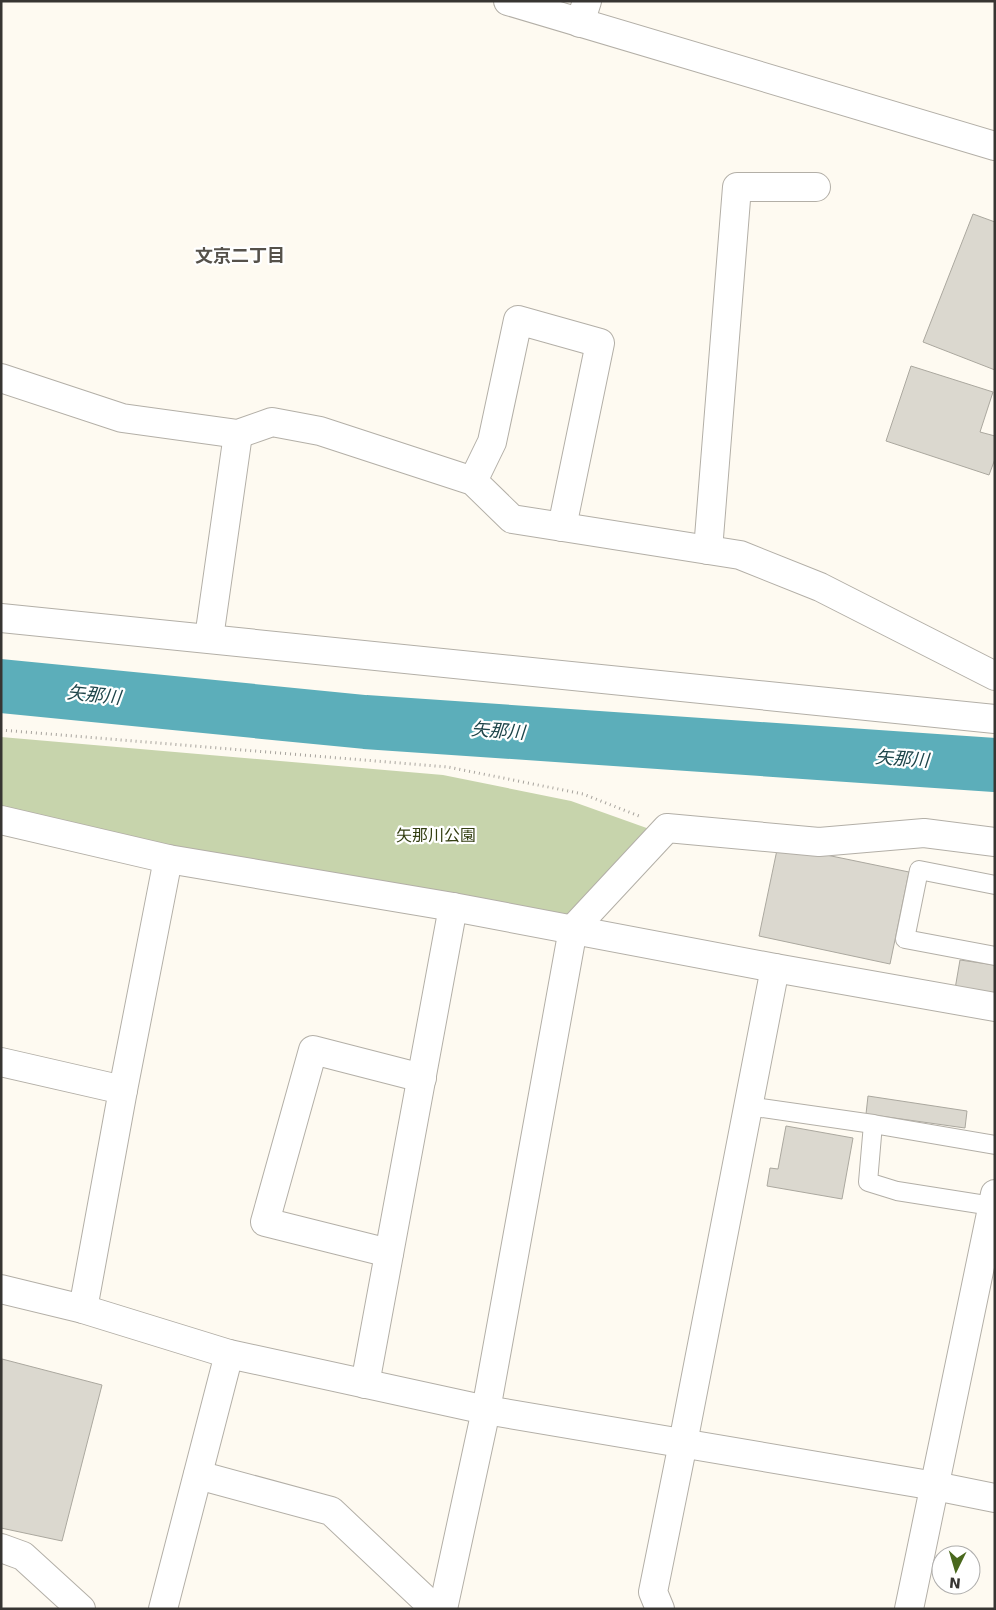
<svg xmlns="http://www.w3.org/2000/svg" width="996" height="1610" viewBox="0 0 996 1610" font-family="'DejaVu Sans','Noto Sans JP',sans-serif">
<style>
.green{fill:#c7d4ac}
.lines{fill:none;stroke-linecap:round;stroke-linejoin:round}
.river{stroke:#5caeba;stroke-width:54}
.building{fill:#dbd8cf;stroke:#aba89f}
.service-casing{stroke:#b3afa7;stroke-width:20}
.minor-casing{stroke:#b3afa7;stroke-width:30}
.tertiary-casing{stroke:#b3afa7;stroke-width:30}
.path{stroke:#a8a49e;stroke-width:3;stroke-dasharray:1 4;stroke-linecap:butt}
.service{stroke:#fff;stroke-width:18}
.minor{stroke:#fff;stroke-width:28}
.tertiary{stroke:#fff;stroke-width:28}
.labels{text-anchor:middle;stroke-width:4.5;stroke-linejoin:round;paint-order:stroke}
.park-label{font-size:16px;fill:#333e11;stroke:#fff}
.neighbourhood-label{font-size:18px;font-weight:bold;fill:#55514a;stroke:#fff}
.water-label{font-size:18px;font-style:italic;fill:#1d4449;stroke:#fff}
</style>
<rect width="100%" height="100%" fill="#fefaf1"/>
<polygon class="green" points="1,737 443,775 571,801 655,831 568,919 168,848 1,811"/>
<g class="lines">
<polyline class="river" points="1,686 365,722 995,765"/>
</g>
<g class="building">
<polygon points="973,214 995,222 995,370 923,342"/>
<polygon points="911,366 993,392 980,432 995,436 995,459 989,475 886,441"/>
<polygon points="778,845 909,872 890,964 759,936"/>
<polygon points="960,960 995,965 995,995 955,989"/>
<polygon points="868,1096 967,1111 965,1128 866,1114"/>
<polygon points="786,1126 853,1138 842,1199 767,1186 770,1168 778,1169"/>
<polygon points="2,1359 102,1385 62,1541 1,1528"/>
</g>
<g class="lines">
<g class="service-casing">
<g id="service">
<polyline points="995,885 919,870 905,939 995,956"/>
<polyline points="748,1106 873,1124"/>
<polyline points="992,1206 897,1191 868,1182 873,1124 995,1145"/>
</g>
</g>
<g class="minor-casing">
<g id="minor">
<polyline points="508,1 995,146"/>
<polyline points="580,23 587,1"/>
<polyline points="1,378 122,418 238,434 272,422 320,431 473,481 512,519 740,555 820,587 995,676"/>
<polyline points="473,481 492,442 518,320 600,343 562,527"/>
<polyline points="708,550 737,187 816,187"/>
<polyline points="1,618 995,719"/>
<polyline points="209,638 238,434"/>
<polyline points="1,820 168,859 453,907 775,968 995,1007"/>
<polyline points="1,1062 123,1090"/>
<polyline points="389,1253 265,1222 313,1050 422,1078"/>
<polyline points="1,1289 83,1309 229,1354 486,1410 935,1486 995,1498"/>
<polyline points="83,1309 123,1090 168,859"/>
<polyline points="365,1384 453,907"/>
<polyline points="198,1475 331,1511 435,1609"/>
<polyline points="1,1548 23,1556 81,1609"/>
<polyline points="163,1609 229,1354"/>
<polyline points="443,1609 486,1410 573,929 667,828 819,842 924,833 995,842"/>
<polyline points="660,1609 653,1592 683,1443 775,968"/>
</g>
</g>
<g class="tertiary-casing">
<polyline id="tertiary" points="909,1609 995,1194"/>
</g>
<polyline class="path" points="1,730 448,767 583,794 639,816"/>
<use href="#service" class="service"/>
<use href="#minor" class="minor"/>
<use href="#tertiary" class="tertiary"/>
</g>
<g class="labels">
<g class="park-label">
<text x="436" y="841">矢那川公園</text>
</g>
<g class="neighbourhood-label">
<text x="240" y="262">文京二丁目</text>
</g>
<g class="water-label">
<text transform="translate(94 695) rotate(6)" y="6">矢那川</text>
<text transform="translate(498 731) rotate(4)" y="6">矢那川</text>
<text transform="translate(902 759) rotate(4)" y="6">矢那川</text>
</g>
</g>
<rect width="996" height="1610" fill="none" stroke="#373532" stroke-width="5"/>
<g transform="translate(956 1570) rotate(185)"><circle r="24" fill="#ffffff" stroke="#afaead"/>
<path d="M0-4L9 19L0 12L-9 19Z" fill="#49681d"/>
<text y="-8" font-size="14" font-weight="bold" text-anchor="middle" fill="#373532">N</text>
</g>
</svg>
